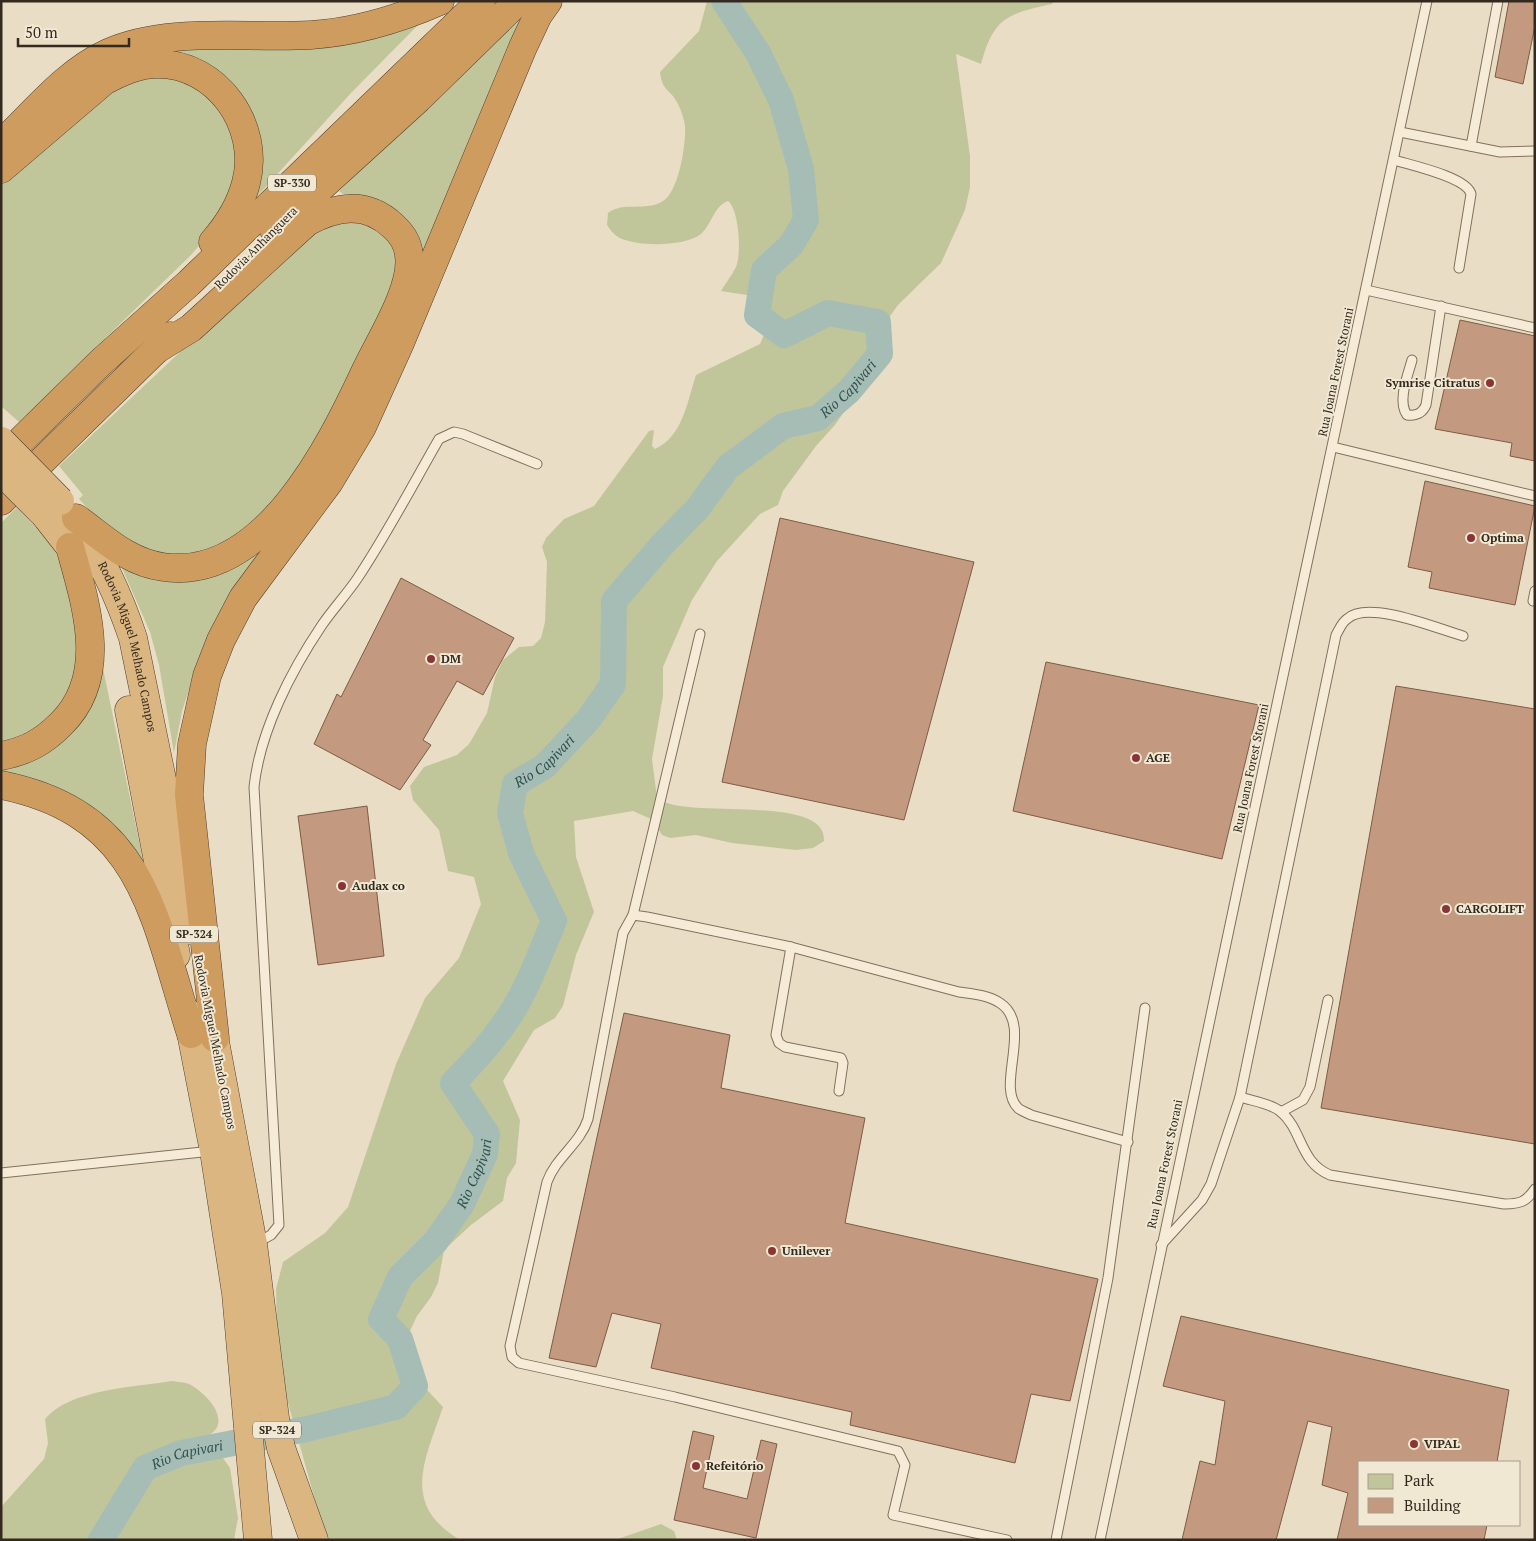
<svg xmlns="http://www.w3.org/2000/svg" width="1536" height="1541" viewBox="0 0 1536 1541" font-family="'PT Serif',serif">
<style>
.green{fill:#c1c69a}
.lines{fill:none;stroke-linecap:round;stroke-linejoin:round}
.river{stroke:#a6bdb6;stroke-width:26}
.building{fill:#c39a7f;stroke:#7e5b46}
.service-casing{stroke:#82705d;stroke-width:11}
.trunk-casing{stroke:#503f31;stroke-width:29}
.motorway-casing{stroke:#503f31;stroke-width:29}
.service{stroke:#f5ebd7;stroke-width:9}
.trunk{stroke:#dcb680;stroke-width:28}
.motorway{stroke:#cf9c5f;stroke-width:28}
.trunk-bridge-casing{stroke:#503f31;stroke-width:29;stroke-linecap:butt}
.trunk-bridge{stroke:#dcb680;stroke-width:28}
.poi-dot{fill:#8a3435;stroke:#f1e8d3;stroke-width:2}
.labels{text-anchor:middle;stroke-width:4;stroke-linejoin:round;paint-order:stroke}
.shield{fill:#f1e8d3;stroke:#6c6255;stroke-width:1}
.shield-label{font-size:11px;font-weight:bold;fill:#33291f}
.street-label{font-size:12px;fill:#33291f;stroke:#f1e8d3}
.poi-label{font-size:12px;font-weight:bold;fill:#33291f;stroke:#f1e8d3;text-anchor:start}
.water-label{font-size:14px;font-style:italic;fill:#30514f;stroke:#f1e8d3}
</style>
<rect width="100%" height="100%" fill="#e9dec5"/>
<g class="green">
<path d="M707,1h347l-2,3c-45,10 -58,13 -71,60l-25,-10 14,102v31l-5,23 -24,53 -43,42 -18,25 -12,46 -33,49 -19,21 -33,45 -5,14 -18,9 -43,47 -25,39 -29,67v29l-11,63 5,39c27,23 170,-6 167,43l-11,7 -17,2 -64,-7 -36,-8 -26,3 -8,-3 -9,-15 -20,-9 -59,10 2,36 18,55 -18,43 -13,51 -8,12 -21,12 -31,51 17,39 -4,43 -9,15 -4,23 -32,24 -27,25 -6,33 -7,14 -14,19 -9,19v18l8,25 27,29c-18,53 -43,97 17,133h-131l-12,-33 -31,-111 -9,-65 -1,-42 7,-27 42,-29 23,-26 48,-143 29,-66 34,-40 22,-54 -7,-27 -26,-6 -9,-41 -26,-30 -3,-14 14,-19 33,-12 12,-11 18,-31 8,-36 8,-17 16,-13 14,-1 8,-8 4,-16 2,-60 -5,-15 4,-9 18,-19 30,-13 55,-75 5,-1 -2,16 3,3c28,-13 32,-47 41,-74l64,-31 10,-24 -17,-24 -32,-5c5,-9 13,-18 16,-27 4,-14 2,-54 -9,-63 -14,5 -16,23 -27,33 -16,13 -66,13 -83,3 -5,-3 -8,-8 -11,-12l1,-12c15,-12 38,-1 55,-12 16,-10 23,-57 22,-75 -1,-7 -4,-16 -7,-22 -7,-15 -16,-12 -18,-32l39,-41z"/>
<path d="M529,7l-104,250c-2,-7 -3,-16 -7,-22 -13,-28 -48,-39 -75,-41l-4,-3z"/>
<polygon points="422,21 351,93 262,191 246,207 248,122 138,50"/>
<polygon points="135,75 196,80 235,131 237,182 212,231 190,256 19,422 1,406 1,178 77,109"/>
<polygon points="355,216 395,240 401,266 381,321 290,488 226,548 168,560 111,534 79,499 83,495 59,466 306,233"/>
<polygon points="17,507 48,540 65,568 76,597 81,674 48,726 1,747 1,523"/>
<polygon points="281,520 196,670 182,711 174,753 159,665 150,632 118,559 150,571"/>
<polygon points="101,659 144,865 1,778 1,763 17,760"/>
<path d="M172,1381c6,1 14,1 19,4 12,7 35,28 25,44 -7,9 -23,14 -33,20l25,2 15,7 7,10 8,50 -4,22h-233v-33l43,-48 4,-16 -3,-24c25,-30 90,-32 127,-38z"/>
<polygon points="661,1524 674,1531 677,1540 615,1540"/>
</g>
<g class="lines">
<path class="river" id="s1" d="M101,1540l44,-72 36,-15 126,-24 89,-22 19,-21 -15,-47 -19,-20 19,-42 36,-36 26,-37 23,-50 2,-20 -34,-51c20,-20 39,-41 55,-65 20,-29 32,-65 46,-97l-33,-68 -11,-40 5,-29 30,-18 43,-46 25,-36 1,-83 48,-56 35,-36 31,-42 55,-41 35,-8 31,-27 31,-37 -2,-32 -50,-9 -44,22 -27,-20 7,-45 27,-25 15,-25 -5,-51 -20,-69 -23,-47 -34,-52"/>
</g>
<g class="building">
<polygon points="1509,1 1535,1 1535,26 1523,84 1495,77"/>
<polygon points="1460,320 1535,336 1535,461 1510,456 1512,443 1435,429"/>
<polygon points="1425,481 1535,506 1515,605 1429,588 1432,572 1408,567"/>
<polygon points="780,518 974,562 904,820 722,782"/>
<polygon points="401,578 514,638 483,695 457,681 423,740 431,745 400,790 314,744 337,694 341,697"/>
<polygon points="1046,662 1259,705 1222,859 1013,811"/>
<polygon points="1396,686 1535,709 1535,1144 1321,1108"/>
<polygon points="367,806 384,956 318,965 298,816"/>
<polygon points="624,1013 730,1035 721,1088 865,1118 845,1223 1098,1279 1070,1401 1031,1394 1015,1463 850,1425 852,1412 651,1368 661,1324 612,1313 596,1367 549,1358"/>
<polygon points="1181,1316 1509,1390 1497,1462 1360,1462 1360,1525 1487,1525 1484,1540 1337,1540 1348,1493 1322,1485 1332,1427 1308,1421 1276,1540 1182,1540 1200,1461 1215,1465 1225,1401 1163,1386"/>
<polygon points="693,1431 714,1436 703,1488 747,1499 761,1440 777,1444 756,1538 674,1520"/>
</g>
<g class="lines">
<g class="service-casing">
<g id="service">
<polyline points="1400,132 1500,152 1535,151"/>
<polyline points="1471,146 1498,1"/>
<path d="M1394,160c16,5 73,17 77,34l-12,74"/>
<polyline points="1366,290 1535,328"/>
<path d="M1412,360c-4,15 -15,41 -5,55 9,1 15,-1 19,-10l15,-99"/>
<polyline points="1333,447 1535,496"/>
<polyline points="1533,601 1535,591"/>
<polyline points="633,915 700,634"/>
<polyline points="791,947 776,1035 779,1043 785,1047 841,1058 843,1063 839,1091"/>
<path d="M1240,1097c13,4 29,6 40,14 23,19 19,51 50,64l174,29c16,0 22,-2 31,-15"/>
<polyline points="1281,1112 1303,1100 1310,1087 1328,1000"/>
<polyline points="1,1173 212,1151"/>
<path d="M256,1243l15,-8 8,-10 -25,-438c6,-56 37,-116 68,-162 11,-16 24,-30 35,-46 30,-45 55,-93 82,-140l15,-7 9,2 74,30"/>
<path d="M1161,1245l41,-45 9,-16 29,-87 96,-462c3,-5 6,-13 11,-16 21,-20 91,10 116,17"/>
<path d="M1007,1540l-114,-25 12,-50 -7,-14 -223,-54 -156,-34 -7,-6 -2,-11 37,-164c9,-25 33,-38 41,-63l35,-186 10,-18 14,2 144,30 168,45c14,2 29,3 41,11 34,22 -5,83 18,105 3,3 10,5 13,7l97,27"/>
<polyline points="1056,1540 1108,1278 1145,1008"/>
<path d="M1100,1540c105,-514 221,-1025 327,-1539"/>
</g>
</g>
<g class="trunk-casing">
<g id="trunk">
<polyline points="45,515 70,547 82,568"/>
<path id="s2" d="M76,519c25,40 42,74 57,119l60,293"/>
<polyline points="129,710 176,955"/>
<polyline points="187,1012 214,1151 236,1293 258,1540"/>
<polyline points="210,1015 253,1244 275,1418 281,1448 314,1540"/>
</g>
</g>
<g class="motorway-casing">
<g id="motorway">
<path d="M1,144c33,-31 65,-72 107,-91 59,-27 140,-14 203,-18 45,-3 88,-16 129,-34"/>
<path d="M1,169l103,-88c17,-9 34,-17 53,-17 60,-1 104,62 89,119 -6,23 -18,42 -33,59"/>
<polyline points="274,230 418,99 518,1"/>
<polyline points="1,460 101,362 189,283 481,1"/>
<polyline points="1,501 170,336"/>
<path d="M76,518c28,20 51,44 87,49 101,15 168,-122 203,-197 14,-30 48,-82 43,-115 -1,-12 -7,-21 -16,-29 -27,-25 -56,-20 -86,-4l-116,106 -34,21"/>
<path d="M1,756c25,-5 41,-13 60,-32 49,-48 25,-119 9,-177"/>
<path d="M1,785c143,29 152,130 190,249"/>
<polyline points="215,1038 189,795 192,744 207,676 221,640 243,598 329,482 362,427 400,343 523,47 538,15 548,1"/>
</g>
</g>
<use href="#service" class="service"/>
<use href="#trunk" class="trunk"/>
<use href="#motorway" class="motorway"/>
<g class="trunk-bridge-casing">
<g id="trunk-bridge">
<polyline points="1,441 60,501"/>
<polyline points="1,471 45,515"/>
</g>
</g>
<use href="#trunk-bridge" class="trunk-bridge"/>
</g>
<g class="poi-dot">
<circle cx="1490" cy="383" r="5"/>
<circle cx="1471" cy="538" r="5"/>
<circle cx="431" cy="659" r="5"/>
<circle cx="1136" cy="758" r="5"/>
<circle cx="342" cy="886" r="5"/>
<circle cx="1446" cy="909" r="5"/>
<circle cx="772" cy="1251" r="5"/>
<circle cx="1414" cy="1444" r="5"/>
<circle cx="696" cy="1466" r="5"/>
</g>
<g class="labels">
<g class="shield">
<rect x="268" y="174.5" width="48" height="17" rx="4"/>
<rect x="170" y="925.5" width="48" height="17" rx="4"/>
<rect x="253" y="1421.5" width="48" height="17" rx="4"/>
</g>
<g class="shield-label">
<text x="292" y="187">SP-330</text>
<text x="194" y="938">SP-324</text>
<text x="277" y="1434">SP-324</text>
</g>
<g class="street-label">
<text transform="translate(256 248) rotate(-45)" y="4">Rodovia Anhanguera</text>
<text transform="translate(1336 372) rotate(-78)" y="4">Rua Joana Forest Storani</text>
<text dy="4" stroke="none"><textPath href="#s2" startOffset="139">Rodovia Miguel Melhado Campos</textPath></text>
<text transform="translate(1251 768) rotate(-78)" y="4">Rua Joana Forest Storani</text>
<text transform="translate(215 1042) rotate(79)" y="4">Rodovia Miguel Melhado Campos</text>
<text transform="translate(1165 1164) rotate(-78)" y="4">Rua Joana Forest Storani</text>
</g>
<g class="poi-label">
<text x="1480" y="387" text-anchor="end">Symrise Citratus</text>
<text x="1481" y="542">Optima</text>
<text x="441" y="663">DM</text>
<text x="1146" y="762">AGE</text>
<text x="352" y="890">Audax co</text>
<text x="1456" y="913">CARGOLIFT</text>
<text x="782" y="1255">Unilever</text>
<text x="1424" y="1448">VIPAL</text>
<text x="706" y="1470">Refeitório</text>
</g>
<g class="water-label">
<text dy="5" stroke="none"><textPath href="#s1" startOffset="1614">Rio Capivari</textPath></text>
<text dy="5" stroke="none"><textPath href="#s1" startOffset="1104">Rio Capivari</textPath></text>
<text dy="5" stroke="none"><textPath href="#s1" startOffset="624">Rio Capivari</textPath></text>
<text dy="5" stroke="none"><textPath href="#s1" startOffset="129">Rio Capivari</textPath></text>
</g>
</g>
<rect width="1536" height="1541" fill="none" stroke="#33291f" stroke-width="5"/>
<rect x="1358" y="1461" width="162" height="65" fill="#f1e8d3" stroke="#a59c8b"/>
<rect x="1368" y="1474" width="25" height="15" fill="#c1c69a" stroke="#a59c8b"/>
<text x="1404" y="1486" font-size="15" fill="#33291f">Park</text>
<rect x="1368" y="1498" width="25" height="15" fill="#c39a7f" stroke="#a59c8b"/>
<text x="1404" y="1511" font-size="15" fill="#33291f">Building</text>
<path d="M18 38v8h111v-8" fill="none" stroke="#33291f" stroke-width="2.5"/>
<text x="25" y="38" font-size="15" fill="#33291f" stroke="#f1e8d3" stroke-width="4" paint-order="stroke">50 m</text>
</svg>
